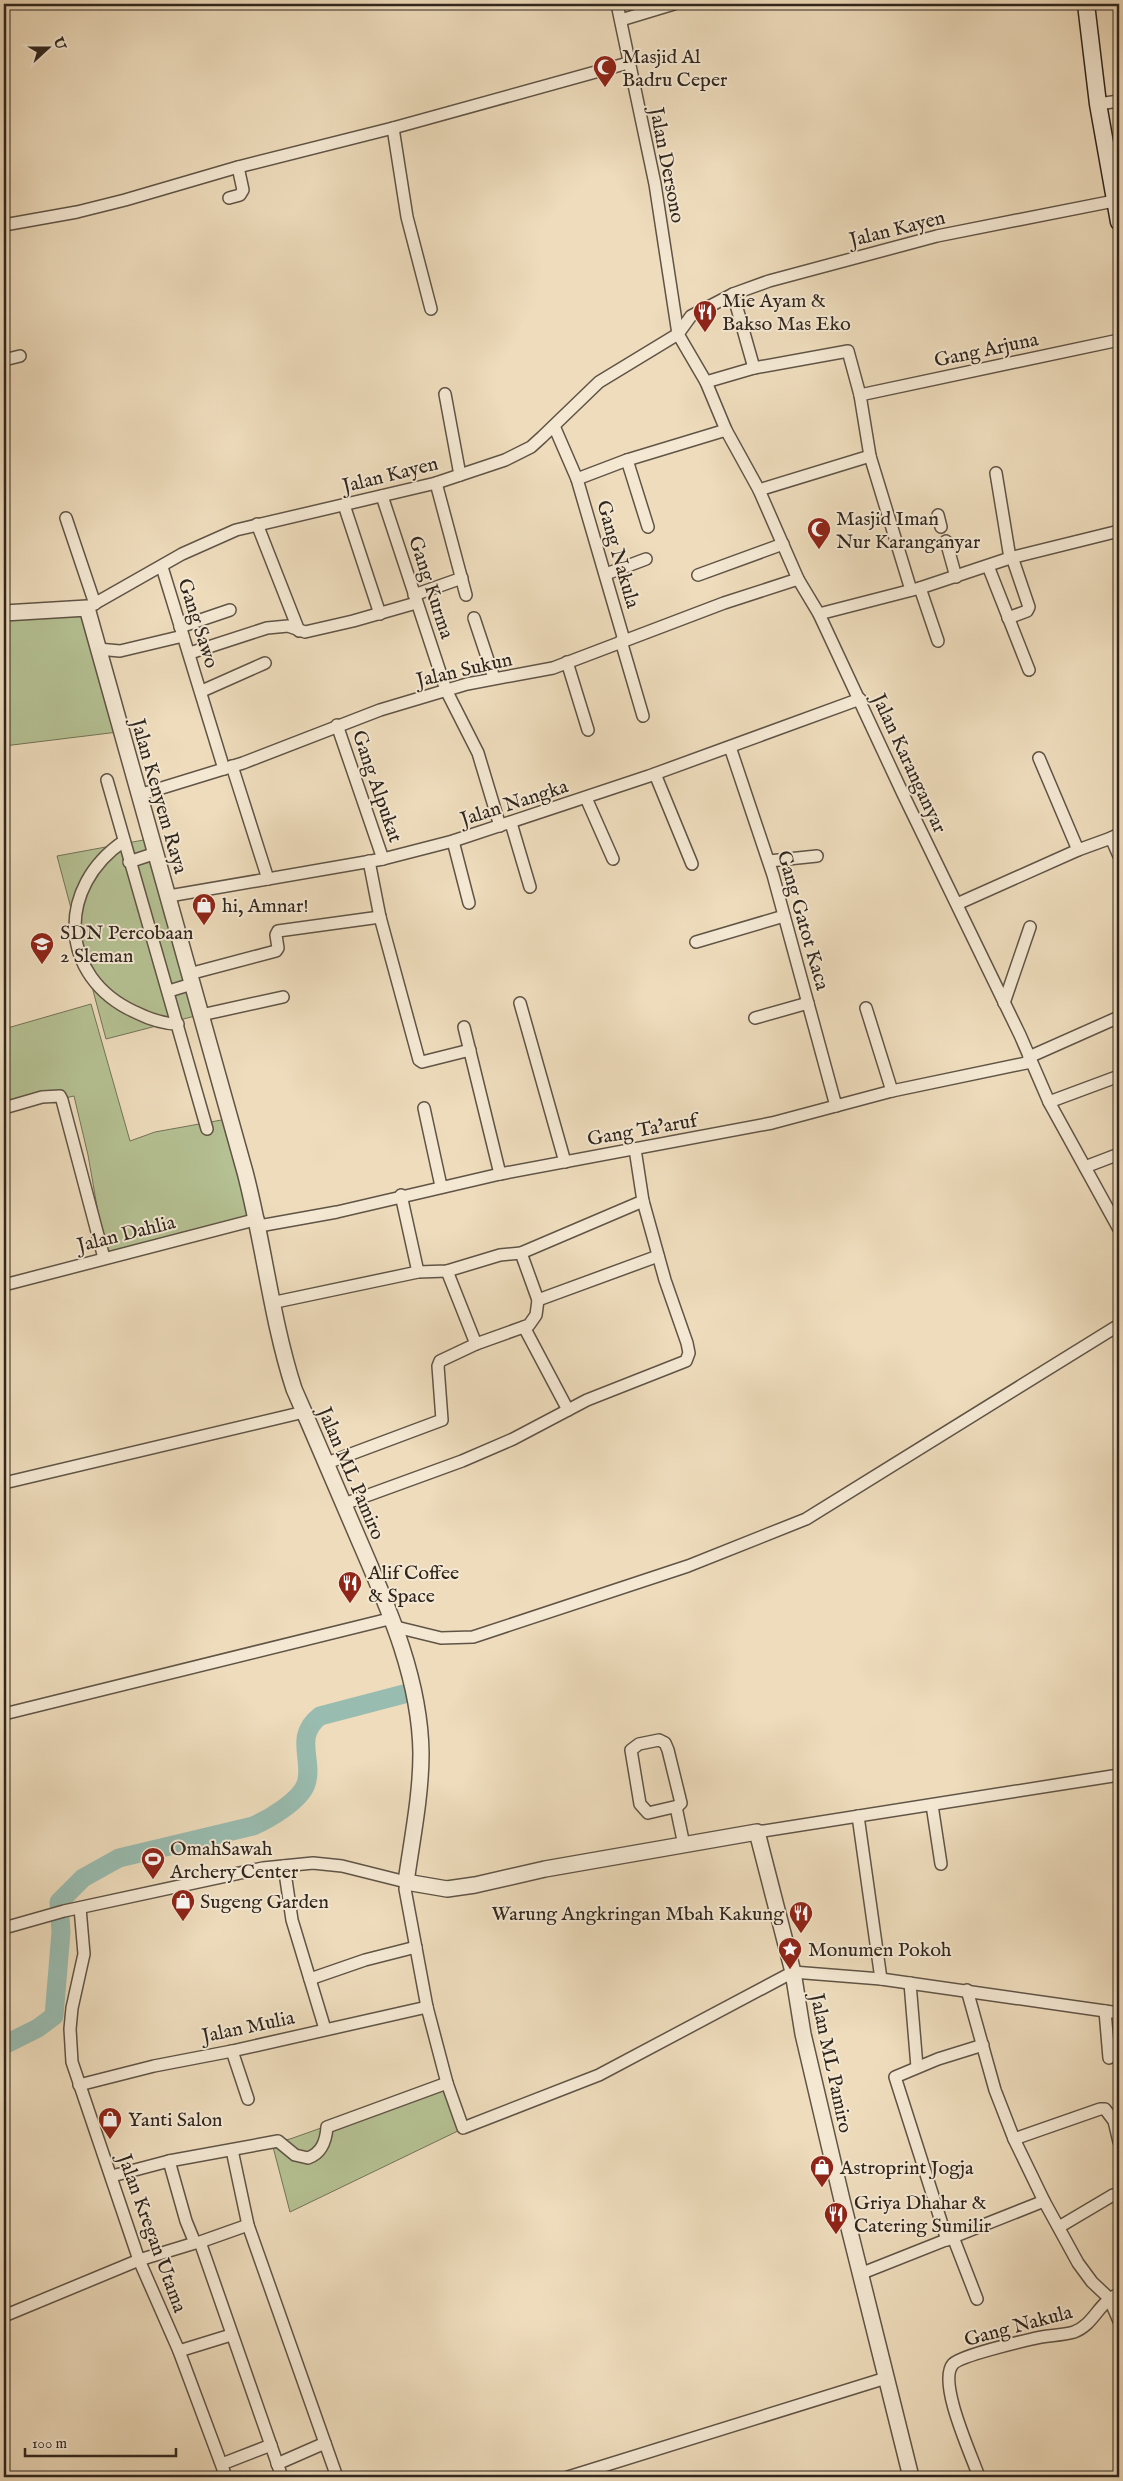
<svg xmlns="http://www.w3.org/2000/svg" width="1123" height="2481" viewBox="0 0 1123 2481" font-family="'IM FELL English',serif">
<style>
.green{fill:#b5c193;stroke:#727458}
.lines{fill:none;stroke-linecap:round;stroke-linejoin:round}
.river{stroke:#99bcb0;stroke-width:19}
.minor-casing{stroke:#605446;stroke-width:14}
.tertiary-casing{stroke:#605446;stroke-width:18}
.secondary-casing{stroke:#30261e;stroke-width:19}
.minor{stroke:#f4e8d3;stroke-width:11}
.tertiary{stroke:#f4e8d3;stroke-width:15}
.secondary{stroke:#f4e8d3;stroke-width:16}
.labels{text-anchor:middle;stroke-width:4;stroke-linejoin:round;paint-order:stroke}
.poi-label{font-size:20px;fill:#30261e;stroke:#f4e8d3;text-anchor:start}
.street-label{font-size:20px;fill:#30261e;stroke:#f4e8d3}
</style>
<rect width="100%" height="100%" fill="#eedcbc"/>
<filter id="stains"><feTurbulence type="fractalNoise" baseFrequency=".004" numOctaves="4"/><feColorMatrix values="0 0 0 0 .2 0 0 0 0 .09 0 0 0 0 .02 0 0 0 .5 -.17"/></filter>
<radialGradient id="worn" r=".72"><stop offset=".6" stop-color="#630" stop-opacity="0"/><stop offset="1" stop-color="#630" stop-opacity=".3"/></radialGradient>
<g class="green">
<polygon points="83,601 118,732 4,746 4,611"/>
<polygon points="149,839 199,1015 106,1039 57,856"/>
<polygon points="91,1004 130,1141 155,1132 227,1119 257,1222 105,1252 88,1155 74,1096 4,1112 4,1029"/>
<polygon points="445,2084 462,2129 290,2212 272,2143 290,2139"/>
</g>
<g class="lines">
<path class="river" d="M4,2045l34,-17 16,-12 7,-84 -2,-30 24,-24 36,-20 134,-32c16,-7 47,-25 53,-42 8,-24 -13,-47 14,-68l84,-22"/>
<g class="minor-casing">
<g id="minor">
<polyline points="621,20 674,4"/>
<polyline points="1098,104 1119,101"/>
<polyline points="393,128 407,217 431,309"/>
<polyline points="229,198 240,195 243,190 238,167"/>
<polyline points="1119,200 937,236 769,281 733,294 691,316 678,334 706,382 726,430 759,490 798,579 819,614 903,794 1020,1035 1049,1102 1119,1229"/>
<polyline points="4,225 77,212 125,200 238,167 393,128 628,63"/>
<polyline points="733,294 754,368"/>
<polyline points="4,360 20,356"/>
<polyline points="706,382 754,368 848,351 860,395"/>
<polyline points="445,394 460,475"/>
<polyline points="554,426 577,479 624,640"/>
<polyline points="870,456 911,590"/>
<polyline points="627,460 648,527"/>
<polyline points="996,473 1010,558"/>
<polyline points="577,479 627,460 726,430"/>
<polyline points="436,483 466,595"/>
<polyline points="759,490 870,456 860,395 1119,340"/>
<polyline points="382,496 446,690 478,753 500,826"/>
<polyline points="344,505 380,614"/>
<polyline points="938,515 941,527"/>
<polyline points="66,518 95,604"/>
<polyline points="257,524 299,631"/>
<polyline points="946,541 956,577"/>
<polyline points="988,566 1029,670"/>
<polyline points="162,567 224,769"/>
<polyline points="606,574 646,559"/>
<polyline points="698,575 783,544"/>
<polyline points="920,588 938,641"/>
<polyline points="414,595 462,578"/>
<polyline points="87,608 182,554 236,530 436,483 505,460 531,447 542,437 599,382 678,334 655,184 617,4"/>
<polyline points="819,614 920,588 1010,558 1119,531"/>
<polyline points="474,618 494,678"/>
<polyline points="1008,618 1027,611 1029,607 1012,557"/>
<polyline points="180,627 230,610"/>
<polyline points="621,641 643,716"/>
<polyline points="98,649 120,651 183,636"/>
<polyline points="190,653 267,628 288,626 305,632 353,621 416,603"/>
<polyline points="567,662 588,730"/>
<polyline points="202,691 265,663"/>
<polyline points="337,725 383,859"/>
<polyline points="730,747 773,875 836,1106"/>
<polyline points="1039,758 1078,850"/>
<polyline points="232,766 268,879"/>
<polyline points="655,774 692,864"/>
<polyline points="107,780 207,1129"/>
<polyline points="139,795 243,763 380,710 467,684 553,668 724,603 798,579"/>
<polyline points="586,798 613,859"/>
<polyline points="511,823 530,887"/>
<polyline points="1119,834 1111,838 1119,856"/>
<path d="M124,841c-68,46 -66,136 11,171 14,7 27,12 43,12"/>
<polyline points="453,841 469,903"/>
<polyline points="369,861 380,917 419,1060 422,1062 470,1050"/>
<polyline points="769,861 817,856"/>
<polyline points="129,862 156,853"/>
<polyline points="169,896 383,859 453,841 649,776 860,699"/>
<polyline points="957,904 1078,850 1111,838"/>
<polyline points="696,942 784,916"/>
<polyline points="189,974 276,951 278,948 276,935 278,931 380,917"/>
<polyline points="169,991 192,984"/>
<polyline points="520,1003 565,1162"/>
<polyline points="1004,1003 1030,927"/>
<polyline points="866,1008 892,1091"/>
<polyline points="201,1015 283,997"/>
<polyline points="755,1018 808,1003"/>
<polyline points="464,1027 500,1174"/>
<polyline points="1029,1057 1119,1017"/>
<polyline points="1049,1102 1119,1076"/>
<polyline points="4,1108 42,1097 60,1096 62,1100 104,1258"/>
<polyline points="424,1108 441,1186"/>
<polyline points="1085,1167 1119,1154"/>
<polyline points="401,1195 418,1272"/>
<polyline points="259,1226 337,1212 500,1174 772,1123 892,1091 1031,1062"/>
<polyline points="447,1271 476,1344"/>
<polyline points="4,1285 258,1219"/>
<polyline points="538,1300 658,1256"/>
<polyline points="271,1303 418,1272 447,1271 500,1255 521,1253 643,1201 635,1149"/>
<polyline points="524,1327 568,1410"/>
<polyline points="327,1463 442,1420 438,1366 440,1361 476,1344 529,1325 536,1315 538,1300 521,1253"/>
<polyline points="4,1483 304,1412"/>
<polyline points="344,1504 462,1461 513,1439 587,1400 686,1361 689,1353 687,1343 665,1280 643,1201"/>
<polyline points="396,1627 441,1638 473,1637 688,1566 806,1519 1119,1325"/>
<polyline points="4,1714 393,1618"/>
<polygon points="659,1740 665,1743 668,1750 681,1803 678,1806 648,1813 640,1804 631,1750 639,1744"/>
<polyline points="932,1805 941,1864"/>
<polyline points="676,1807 684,1845"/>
<polyline points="858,1816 881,1979"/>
<polyline points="757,1832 1119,1775"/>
<polyline points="284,1866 292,1920 325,2029"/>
<polyline points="80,1908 84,1954 72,2008 70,2029 72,2062 139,2260 179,2351 226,2477"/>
<polyline points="4,1928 64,1911 263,1868 313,1863 342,1866 406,1882 405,1889 427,2007 447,2083 463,2128 599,2075 793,1972 881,1979 1119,2013"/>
<polyline points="310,1979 365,1960 416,1947"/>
<polyline points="910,1983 917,2067"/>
<polyline points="967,1990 995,2090 1014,2139 1044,2201 1078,2263 1092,2282 1109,2298 1119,2321"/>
<polyline points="1105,2011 1109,2058"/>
<polyline points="232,2051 248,2099"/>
<polyline points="79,2085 154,2066 232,2051 427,2007"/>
<polyline points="1014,2139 1100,2109 1105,2109 1114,2121 1119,2142"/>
<polyline points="232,2150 248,2225 337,2477"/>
<path d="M112,2176l57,-15 109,-20 17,14 13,3c14,-5 18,-17 19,-31l120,-44"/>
<polyline points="248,2225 200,2242 282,2477"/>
<polyline points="1059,2227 1113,2195"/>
<polyline points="953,2237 977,2299"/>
<polyline points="947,2240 895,2077 938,2059 983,2045"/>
<polyline points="860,2274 1044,2201"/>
<polyline points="4,2316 139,2260 195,2243 186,2221 169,2161"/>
<polyline points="179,2351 231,2335"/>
<polyline points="222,2464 271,2445"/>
<polyline points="277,2464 325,2443"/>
<polyline points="568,2477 886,2378"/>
<path d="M979,2477c-7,-21 -42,-95 -26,-113 7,-8 66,-22 79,-25 14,-4 28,-3 42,-7 21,-8 24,-30 45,-38"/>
</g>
</g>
<g class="tertiary-casing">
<path id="tertiary" d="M4,613l83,-5 158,564c19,72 26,146 49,217 22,50 43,100 65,151 29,67 61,138 62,213 0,43 -9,86 -15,129l41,7 28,-4 70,-16 212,-37 36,140 10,62 39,166 69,277"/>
</g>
<g class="secondary-casing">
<polyline id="secondary" points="1086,4 1098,104 1119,222"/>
</g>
<use href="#minor" class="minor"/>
<use href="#tertiary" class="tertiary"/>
<use href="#secondary" class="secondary"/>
</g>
<defs>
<g id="mosque-pin" transform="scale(1.25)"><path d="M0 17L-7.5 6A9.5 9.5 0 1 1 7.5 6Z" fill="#8f2418" stroke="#f4e8d3"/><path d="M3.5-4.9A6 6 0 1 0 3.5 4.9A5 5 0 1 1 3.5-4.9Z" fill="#fff"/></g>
<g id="restaurant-pin" transform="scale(1.25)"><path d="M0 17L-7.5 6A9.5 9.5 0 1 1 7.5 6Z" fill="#8f2418" stroke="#f4e8d3"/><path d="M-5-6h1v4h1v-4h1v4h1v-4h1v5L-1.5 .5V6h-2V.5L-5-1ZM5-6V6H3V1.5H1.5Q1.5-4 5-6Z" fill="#fff"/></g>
<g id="shop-pin" transform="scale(1.25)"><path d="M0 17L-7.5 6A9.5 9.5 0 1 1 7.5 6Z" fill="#8f2418" stroke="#f4e8d3"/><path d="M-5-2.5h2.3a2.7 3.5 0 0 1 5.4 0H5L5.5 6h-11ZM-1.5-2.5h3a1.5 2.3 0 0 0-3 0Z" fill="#fff"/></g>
<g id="school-pin" transform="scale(1.25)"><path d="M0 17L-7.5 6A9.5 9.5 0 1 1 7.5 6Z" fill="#8f2418" stroke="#f4e8d3"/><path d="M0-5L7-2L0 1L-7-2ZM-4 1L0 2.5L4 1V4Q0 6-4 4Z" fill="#fff"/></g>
<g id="stadium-pin" transform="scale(1.25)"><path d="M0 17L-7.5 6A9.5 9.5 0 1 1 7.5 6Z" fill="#8f2418" stroke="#f4e8d3"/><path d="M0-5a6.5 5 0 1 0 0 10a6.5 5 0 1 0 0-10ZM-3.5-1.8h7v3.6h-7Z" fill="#fff"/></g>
<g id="sight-pin" transform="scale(1.25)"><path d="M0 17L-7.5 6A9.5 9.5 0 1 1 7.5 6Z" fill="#8f2418" stroke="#f4e8d3"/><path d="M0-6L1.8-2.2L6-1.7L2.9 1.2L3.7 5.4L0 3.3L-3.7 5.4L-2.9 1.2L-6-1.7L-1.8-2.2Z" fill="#fff"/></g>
</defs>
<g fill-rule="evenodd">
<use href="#mosque-pin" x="605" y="67"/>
<use href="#restaurant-pin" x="705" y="312"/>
<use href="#mosque-pin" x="819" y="529"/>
<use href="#shop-pin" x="204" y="905"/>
<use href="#school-pin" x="42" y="944"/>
<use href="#restaurant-pin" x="350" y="1583"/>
<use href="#stadium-pin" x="153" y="1859"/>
<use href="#shop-pin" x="183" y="1901"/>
<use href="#restaurant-pin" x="801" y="1913"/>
<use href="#sight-pin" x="790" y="1949"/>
<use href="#shop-pin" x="110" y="2119"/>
<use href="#shop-pin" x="822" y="2167"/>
<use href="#restaurant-pin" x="836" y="2214"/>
</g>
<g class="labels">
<g class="poi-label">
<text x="622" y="63">Masjid Al<tspan x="622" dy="23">Badru Ceper</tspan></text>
<text x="722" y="307">Mie Ayam &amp;<tspan x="722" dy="23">Bakso Mas Eko</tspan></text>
<text x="836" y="525">Masjid Iman<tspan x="836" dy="23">Nur Karanganyar</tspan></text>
<text x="222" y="912">hi, Amnar!</text>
<text x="60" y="939">SDN Percobaan<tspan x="60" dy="23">2 Sleman</tspan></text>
<text x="368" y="1579">Alif Coffee<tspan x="368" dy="23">&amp; Space</tspan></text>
<text x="170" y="1855">OmahSawah<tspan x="170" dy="23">Archery Center</tspan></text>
<text x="200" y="1908">Sugeng Garden</text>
<text x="784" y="1920" text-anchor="end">Warung Angkringan Mbah Kakung</text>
<text x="808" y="1956">Monumen Pokoh</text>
<text x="128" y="2126">Yanti Salon</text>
<text x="840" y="2174">Astroprint Jogja</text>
<text x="854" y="2209">Griya Dhahar &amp;<tspan x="854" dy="23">Catering Sumilir</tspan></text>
</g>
<g class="street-label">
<text transform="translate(668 165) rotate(79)" y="7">Jalan Dersono</text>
<text transform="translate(897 228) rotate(-14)" y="7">Jalan Kayen</text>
<text transform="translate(986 349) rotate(-12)" y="7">Gang Arjuna</text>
<text transform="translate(390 474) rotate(-14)" y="7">Jalan Kayen</text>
<text transform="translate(619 554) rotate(74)" y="7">Gang Nakula</text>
<text transform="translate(432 587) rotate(72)" y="7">Gang Kurma</text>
<text transform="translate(199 623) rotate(72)" y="7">Gang Sawo</text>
<text transform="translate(464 669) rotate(-13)" y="7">Jalan Sukun</text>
<text transform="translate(910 763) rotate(65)" y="7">Jalan Karanganyar</text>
<text transform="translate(378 786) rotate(71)" y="7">Gang Alpukat</text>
<text transform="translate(160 796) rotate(74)" y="7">Jalan Kenyem Raya</text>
<text transform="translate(514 802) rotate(-18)" y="7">Jalan Nangka</text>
<text transform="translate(804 920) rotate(74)" y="7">Gang Gatot Kaca</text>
<text transform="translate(642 1129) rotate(-10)" y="7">Gang Ta'aruf</text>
<text transform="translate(126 1233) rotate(-14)" y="7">Jalan Dahlia</text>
<text transform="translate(352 1473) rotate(67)" y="7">Jalan ML Pamiro</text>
<text transform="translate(248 2026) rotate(-12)" y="7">Jalan Mulia</text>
<text transform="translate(832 2063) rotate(78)" y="7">Jalan ML Pamiro</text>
<text transform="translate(153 2233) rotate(70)" y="7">Jalan Kregan Utama</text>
<text transform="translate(1018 2325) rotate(-15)" y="7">Gang Nakula</text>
</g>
</g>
<rect width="1123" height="2481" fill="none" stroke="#eedcbc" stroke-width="20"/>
<rect x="5" y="5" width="1113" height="2471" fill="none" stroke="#30261e" stroke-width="2.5"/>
<rect x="10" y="10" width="1103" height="2461" fill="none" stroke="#30261e"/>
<g transform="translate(48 48) rotate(69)" stroke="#f4e8d3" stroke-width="4" paint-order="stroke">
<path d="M0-4L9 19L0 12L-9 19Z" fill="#30261e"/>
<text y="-8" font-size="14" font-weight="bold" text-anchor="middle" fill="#30261e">U</text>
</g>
<path d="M25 2448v8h151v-8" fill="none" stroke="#30261e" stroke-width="2.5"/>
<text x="32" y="2448" font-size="15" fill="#30261e" stroke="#f4e8d3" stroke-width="4" paint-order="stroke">100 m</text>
<rect width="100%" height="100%" filter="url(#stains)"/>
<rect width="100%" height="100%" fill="url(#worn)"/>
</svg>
